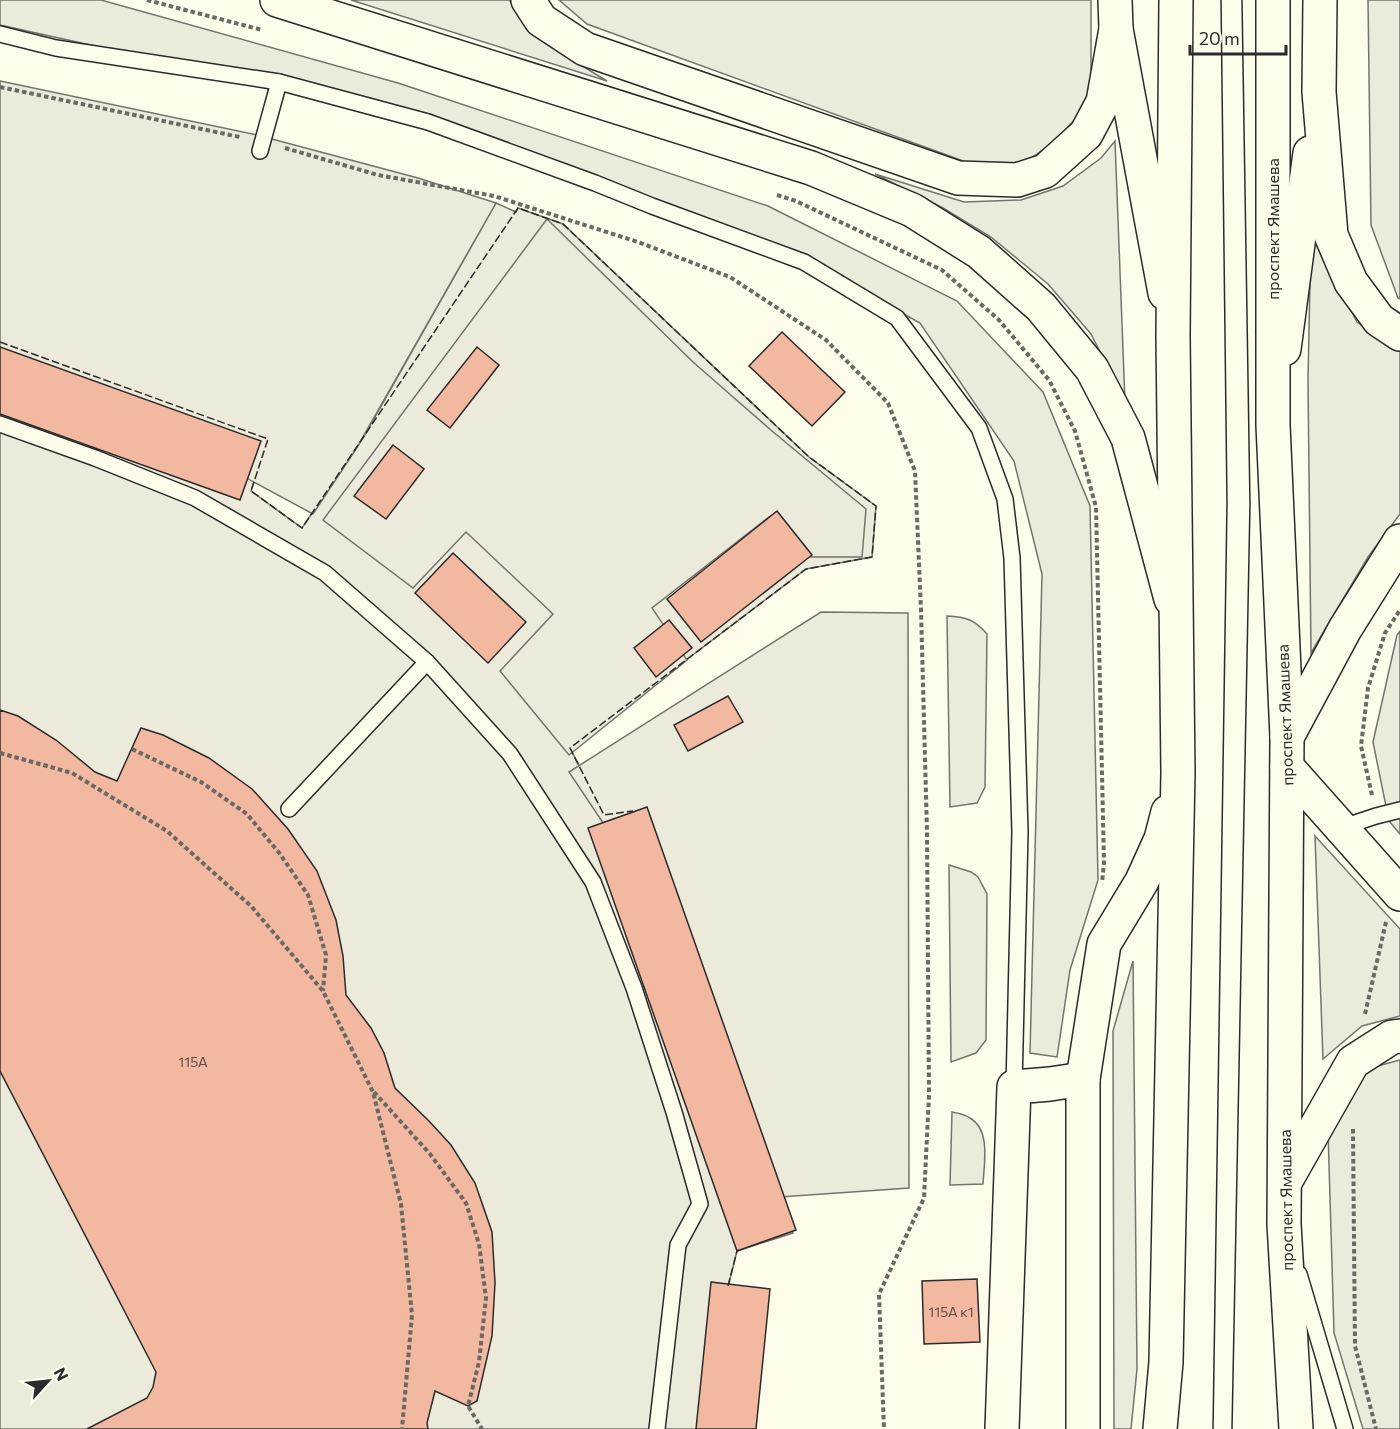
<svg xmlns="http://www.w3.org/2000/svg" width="1400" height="1429" viewBox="0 0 1400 1429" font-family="Commissioner,sans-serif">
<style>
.green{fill:#ecebdb;stroke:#74746e;stroke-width:1.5}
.parking{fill:#eceadb;stroke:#74746e;stroke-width:1.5}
.building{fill:#f2b8a0;stroke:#2b2b2b;stroke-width:1.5}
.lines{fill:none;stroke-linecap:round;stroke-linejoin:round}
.lane-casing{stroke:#2b2b2b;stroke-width:18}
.secondary-casing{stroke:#2b2b2b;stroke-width:36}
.primary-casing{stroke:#2b2b2b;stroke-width:36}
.path{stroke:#6a6964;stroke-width:4;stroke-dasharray:4.5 3;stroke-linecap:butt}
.lane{stroke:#fdfbea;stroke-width:15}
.secondary{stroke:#fdfbea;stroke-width:33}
.primary{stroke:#fdfbea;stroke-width:33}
.tram{stroke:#2b2b2b;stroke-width:1.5}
.fence{stroke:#2b2b2b;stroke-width:1.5;stroke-dasharray:8 3;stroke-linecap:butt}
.labels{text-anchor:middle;stroke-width:4.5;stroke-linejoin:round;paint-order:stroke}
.number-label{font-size:14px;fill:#5d4e48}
.street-label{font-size:16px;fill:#2b2b2b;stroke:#fdfbea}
</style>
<rect width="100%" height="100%" fill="#fdfbea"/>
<g class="green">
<polygon points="0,0 101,0 398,83 768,206 957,301 1043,392 1090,506 1098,880 1070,970 1057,1057 1030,1053 1042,574 1014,461 920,323 800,255 434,121 0,25"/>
<polygon points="351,0 509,0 534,29 569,58 607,81"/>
<polygon points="559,0 1091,0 1091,89 1078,116 1054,142 1024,163 966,162 587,24"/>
<polygon points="1368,0 1400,0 1400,299 1398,298 1371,225"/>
<polygon points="1115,141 1125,402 1091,334 1048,284 991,237 943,208 875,174 964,202 1021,200 1063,186 1101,158"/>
<polygon points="496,203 516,212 518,208 563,224 809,457 876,506 872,557 806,569 570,748 604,815 648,809 793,1233 737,1251 726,1295 709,1429 0,1429 0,342 268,439 251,491 302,528 363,438"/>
<polygon points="1311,229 1357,322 1400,352 1400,514 1368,557 1311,653 1308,381"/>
<path d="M947,616c19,1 27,3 40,18l-2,153 -8,16 -27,4z"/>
<polygon points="1315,836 1400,929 1400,1016 1362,1026 1323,1059"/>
<polygon points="949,865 971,872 978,877 987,894 986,1040 976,1053 951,1062"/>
<polygon points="1133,961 1137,1369 1131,1429 1114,1429 1113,1031"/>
<polygon points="1400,1060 1400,1429 1363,1429 1334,1333 1328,1130 1363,1070"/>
<path d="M952,1112c6,1 12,2 18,6 21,12 14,46 13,66l-33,1z"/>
</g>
<g class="parking">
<polygon points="0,81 257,135 418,178 496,203 356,449 313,514 198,452 0,379"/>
<polygon points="547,219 693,362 772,431 866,509 862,557 811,557 769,517 652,608 687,660 569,755 500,671 553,614 466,532 413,588 323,520"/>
<polygon points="821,612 908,613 909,1188 780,1197 646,887 569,772"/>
<polygon points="1400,631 1400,834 1389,821 1373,742 1397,635"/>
</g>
<g class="building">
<polygon points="782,332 845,392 812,426 749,366"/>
<polygon points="0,347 261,441 240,500 0,414"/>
<polygon points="477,347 499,365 450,428 427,410"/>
<polygon points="393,445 424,469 386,519 354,496"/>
<polygon points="777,511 812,555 701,642 667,599"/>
<polygon points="453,553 526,622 488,663 415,593"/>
<polygon points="669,620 692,648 656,677 634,648"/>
<polygon points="728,696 743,722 688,751 674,725"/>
<polygon points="0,710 18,716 56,740 95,772 117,781 141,728 163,735 209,758 252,789 288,829 317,871 336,920 343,956 346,995 371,1028 384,1053 395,1088 429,1121 451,1145 475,1183 492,1232 495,1283 492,1336 477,1401 468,1406 435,1391 427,1423 428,1429 87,1429 147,1398 153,1387 156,1372 0,1071"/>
<polygon points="647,807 796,1230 737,1251 588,828"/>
<polygon points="977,1279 980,1342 924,1344 922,1281"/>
<polygon points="711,1282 770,1289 756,1429 696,1429"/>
</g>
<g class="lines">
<g class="lane-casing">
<g id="lane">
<polyline points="0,34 56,48 279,82 428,122 595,183 652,206 804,262 897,318 979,428 1005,499 1012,558 1020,832 1014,1087"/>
<polyline points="260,151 279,82"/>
<polyline points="0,424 95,458 195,498 325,573 427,662 510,754 593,882 634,988 674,1112 700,1204 678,1245 657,1429"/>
<polyline points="289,809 427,662"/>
<polyline points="1340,828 1376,816 1400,810"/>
<polyline points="1299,1274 1345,1429"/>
</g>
</g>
<g class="secondary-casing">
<g id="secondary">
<polyline points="277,0 811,168 912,210 979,252 1041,307 1092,369 1128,438 1171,599"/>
<polyline points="528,0 541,20 585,49 958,178 1017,180 1045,171 1086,134 1103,102 1116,29"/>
<polyline points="1115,0 1116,29 1165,293"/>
<polyline points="1320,0 1319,92 1331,235 1351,282 1379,320 1400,334"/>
<polyline points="1284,349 1310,153"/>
<polyline points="1287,737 1345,629 1400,541"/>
</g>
</g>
<g class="primary-casing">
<g id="primary">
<polyline points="1273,0 1273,425 1287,737 1284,1224 1296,1429"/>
<polyline points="1287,767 1400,894"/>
<polyline points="1285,1182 1353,1062 1392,1037 1400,1036"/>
<polyline points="1002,1429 1014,1087 1050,1084 1083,1079"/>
<polyline points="1083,1429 1083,1079 1104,944 1142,881 1161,839 1168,812"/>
<polyline points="1160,1429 1166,1362 1178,773 1173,336 1176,0"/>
</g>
</g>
<g class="path">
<polyline points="147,0 262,30"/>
<polyline points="0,87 240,137"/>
<polyline points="285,148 378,175 494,196 638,242 730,277 826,340 888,403 915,471 921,610 927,832 929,1095 924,1198 879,1294 884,1429"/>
<polyline points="777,195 796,201 942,270 999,320 1049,380 1075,431 1096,507 1104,863 1102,883"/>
<polyline points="132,749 201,782 247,814 280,854 308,895 326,955 323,991"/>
<polyline points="0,753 72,773 167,831 251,906 323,991 373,1092 401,1204 412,1315 402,1429"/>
<polyline points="1372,795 1361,746 1368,688 1385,633 1400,610"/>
<polyline points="1365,1014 1386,922"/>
<polyline points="374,1092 430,1154 466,1203 479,1244 486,1298 479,1362 468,1406 482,1429"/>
<polyline points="1353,1129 1355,1346 1376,1429"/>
</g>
<use href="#lane" class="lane"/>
<use href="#secondary" class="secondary"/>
<use href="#primary" class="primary"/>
<g class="tram">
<polyline points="1213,1429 1227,503 1221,0"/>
<polyline points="1232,1429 1250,504 1242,0"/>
</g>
<g class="fence">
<polyline points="0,342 268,439 251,491 302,528 518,208 563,224 809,457 876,506 872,557 806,569 570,748 604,815 633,811"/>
<polyline points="728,1286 737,1251 739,1250"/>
</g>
</g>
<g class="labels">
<g class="number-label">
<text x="193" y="1067">115А</text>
<text x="951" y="1317">115А к1</text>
</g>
<g class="street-label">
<text transform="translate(1273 229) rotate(-90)" y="6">проспект Ямашева</text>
<text transform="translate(1285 715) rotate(-92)" y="6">проспект Ямашева</text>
<text transform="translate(1286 1200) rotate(-91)" y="6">проспект Ямашева</text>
</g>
</g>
<g transform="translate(48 1381) rotate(63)" stroke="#fdfbea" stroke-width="4.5" paint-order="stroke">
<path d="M0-4.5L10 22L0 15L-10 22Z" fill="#2b2b2b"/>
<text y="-9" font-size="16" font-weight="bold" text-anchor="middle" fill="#2b2b2b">N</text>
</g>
<path d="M1190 45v9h96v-9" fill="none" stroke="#2b2b2b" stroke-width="3"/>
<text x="1199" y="45" font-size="18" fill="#2b2b2b" stroke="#fdfbea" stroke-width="4.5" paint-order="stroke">20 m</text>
</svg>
